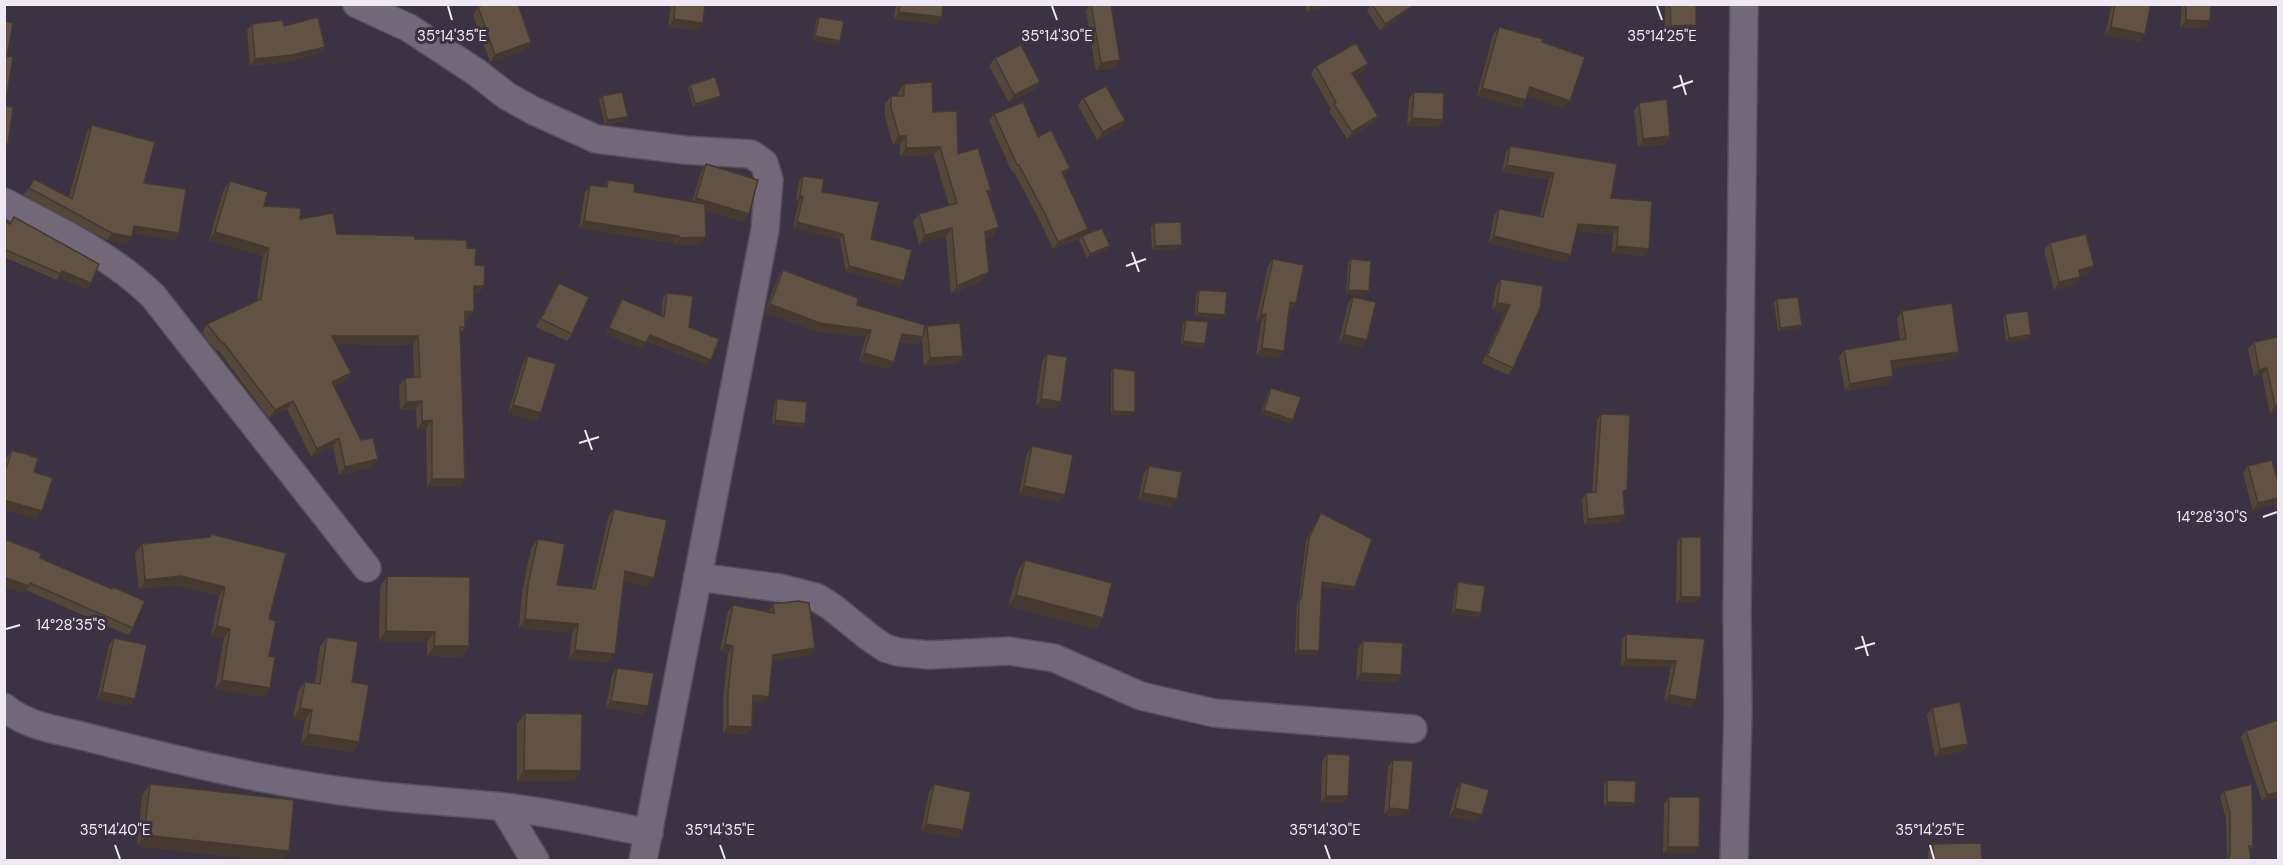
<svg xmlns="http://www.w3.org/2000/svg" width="2283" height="865" viewBox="0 0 2283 865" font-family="'DM Sans',sans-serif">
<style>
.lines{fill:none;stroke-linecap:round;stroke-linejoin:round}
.minor-casing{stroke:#57505e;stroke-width:30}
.minor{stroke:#71687a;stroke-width:27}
.wall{fill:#54473a}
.shaded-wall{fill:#453930}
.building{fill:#625244;stroke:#453930;stroke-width:1.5}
.ticks{fill:none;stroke:#efe9f4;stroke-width:2}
.ticks-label{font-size:15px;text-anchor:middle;fill:#efe9f4;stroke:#3b3343;stroke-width:6;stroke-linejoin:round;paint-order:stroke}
</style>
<rect width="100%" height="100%" fill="#3b3343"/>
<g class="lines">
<g class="minor-casing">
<g id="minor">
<polyline points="357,4 409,28 476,72 507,96 534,111 596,139 685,150 751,154 764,163 769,180 765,230 643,860"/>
<path d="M4,202c52,27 107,53 149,94l214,272"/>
<polyline points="698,577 780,588 816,597 832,607 869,637 885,648 898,652 929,655 1009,651 1054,658 1141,696 1214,713 1413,729"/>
<path d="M4,707c26,22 59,23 90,32 89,23 179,44 271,55 47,6 94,8 140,13 49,6 96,16 144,26"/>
<polyline points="503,807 535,860"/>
<polyline points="1734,860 1738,712 1737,612 1744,4"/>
</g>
</g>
<use href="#minor" class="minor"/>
</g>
<g class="wall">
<polygon points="671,4 705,4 703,23 698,30 668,27"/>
<polygon points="896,4 943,4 937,24 894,19"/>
<polygon points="1090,4 1111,4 1120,60 1115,68 1096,71 1086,11"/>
<polygon points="1305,4 1335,4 1335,5 1307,12"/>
<polygon points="1371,4 1411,4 1407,13 1380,31 1367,11"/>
<polygon points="1665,4 1696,4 1696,25 1691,32 1665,33"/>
<polygon points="2112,4 2151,4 2140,42 2105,35"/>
<polygon points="2182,4 2211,4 2210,21 2205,28 2180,27"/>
<polygon points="478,7 526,50 490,62 473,15"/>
<polygon points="819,17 840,41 837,45 813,40 816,21"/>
<polygon points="252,24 284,26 325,47 320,53 287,62 250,66 247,30"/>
<polygon points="1499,27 1542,42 1564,108 1528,96 1521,108 1477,96 1493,34"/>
<polygon points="995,58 1040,82 1035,89 1009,102 989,66"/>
<polygon points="1316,66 1363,72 1354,77 1378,116 1373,123 1347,139 1329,111 1331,109 1311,74"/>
<polygon points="904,84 933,112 958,154 991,190 988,194 993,236 986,238 983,280 951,294 946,236 919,244 913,222 919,214 949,205 934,155 900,156 900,144 893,145 885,116 885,104 891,96 898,96 898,92"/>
<polygon points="690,85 721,96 718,100 693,107 688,88"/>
<polygon points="1414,92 1443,120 1438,127 1407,126 1409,99"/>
<polygon points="602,96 625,121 605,124 599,100"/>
<polygon points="1083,98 1125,120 1120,128 1097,140 1078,106"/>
<polygon points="1639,103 1670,136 1665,144 1638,147 1634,110"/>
<polygon points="994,114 1038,137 1070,168 1064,176 1083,236 1107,250 1087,258 1079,240 1082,237 1053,249 1040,221 1014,172 1012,172 989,121"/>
<polygon points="92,125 144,183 179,233 174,240 133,233 127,244 107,240 24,195 34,179 69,197 87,132"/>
<polygon points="1510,146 1611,198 1649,249 1644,256 1612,253 1613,234 1577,231 1571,255 1566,262 1489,243 1494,216 1499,209 1540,216 1549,180 1502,172 1506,152"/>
<polygon points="706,164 743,222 705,210 701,244 674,245 674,243 579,228 585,192 590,185 604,187 608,180 634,192 692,202 701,172"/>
<polygon points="803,176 822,192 871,239 904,281 900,286 846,271 840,239 793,228 799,201 796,201 799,181"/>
<polygon points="230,181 264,206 300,219 337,234 415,239 467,248 484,286 478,294 474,294 468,320 465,320 465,327 461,332 460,487 427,487 426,428 417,429 416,409 400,410 399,386 405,378 414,377 413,345 336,344 345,381 334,386 361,440 378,459 372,467 339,475 333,446 311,457 287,409 269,418 218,350 216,351 202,333 207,324 257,301 263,256 209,240 224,189"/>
<polygon points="14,217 91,283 86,289 58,277 57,280 4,257 4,221 10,223"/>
<polygon points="1154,223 1179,249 1152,250 1151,227"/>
<polygon points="2050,243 2094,266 2089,274 2080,276 2075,285 2054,290 2044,250"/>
<polygon points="1273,259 1291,311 1289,310 1279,358 1256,355 1261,322 1256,321 1268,266"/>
<polygon points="1351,259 1366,295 1346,293 1348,263"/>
<polygon points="783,270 857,305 924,330 927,326 958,363 924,366 922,338 918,344 900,342 889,369 859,361 866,337 815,331 765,312 778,277"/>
<polygon points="1501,279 1543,286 1513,368 1508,375 1482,363 1505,313 1492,310 1496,286"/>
<polygon points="559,283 572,334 567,341 536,327 554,291"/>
<polygon points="1199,290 1222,319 1195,316 1196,294"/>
<polygon points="667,293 689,327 707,365 647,341 642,349 606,334 618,304 622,299 661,315 663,298"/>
<polygon points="1353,297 1362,347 1339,342 1348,304"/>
<polygon points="1777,299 1802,325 1799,328 1778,331 1774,303"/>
<polygon points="1902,311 1959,352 1954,359 1892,368 1888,384 1845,391 1839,357 1844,350 1900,340 1897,319"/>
<polygon points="2005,314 2029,339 2006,342 2003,318"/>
<polygon points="1186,320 1202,348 1181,345 1183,324"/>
<polygon points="2278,337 2278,412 2270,413 2262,375 2254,377 2248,349 2254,342"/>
<polygon points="1047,354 1061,402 1056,409 1036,406 1042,362"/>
<polygon points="528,356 541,413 536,421 508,413 523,363"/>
<polygon points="1113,368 1132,415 1111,415 1111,371"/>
<polygon points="1271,388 1291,423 1261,414 1268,392"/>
<polygon points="777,399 802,427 772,424 775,402"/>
<polygon points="1601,414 1624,495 1621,522 1584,525 1582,499 1586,493 1592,493 1597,420"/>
<polygon points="1032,446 1065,495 1060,502 1019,494 1027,454"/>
<polygon points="12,450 34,472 37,519 4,509 4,466 7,457"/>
<polygon points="1149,466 1171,507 1138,500 1144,473"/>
<polygon points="2248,466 2278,483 2278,502 2277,504 2253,511 2243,473"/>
<polygon points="614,509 648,587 624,581 609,663 569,659 572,633 519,628 522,592 531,548 538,539 557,585 592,589 608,517"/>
<polygon points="1321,513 1355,587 1353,590 1322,586 1316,655 1295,654 1297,603 1299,599 1306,541"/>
<polygon points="211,534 269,619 269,656 264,697 215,689 224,638 211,635 219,596 175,585 139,589 135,553 142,544 209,537"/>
<polygon points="1681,537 1696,603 1676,603 1677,543"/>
<polygon points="4,539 40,558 133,628 128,635 26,590 24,593 4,586"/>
<polygon points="1025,560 1103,618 1096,629 1008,606 1018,571"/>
<polygon points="387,576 469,646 462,657 427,656 427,642 379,641 380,587"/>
<polygon points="1458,582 1478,617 1452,613 1456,586"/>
<polygon points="773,604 810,655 772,661 769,697 764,703 752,702 752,727 747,734 723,733 723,699 728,653 720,651 728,611 733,605 768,612"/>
<polygon points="1626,634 1705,639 1696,700 1691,707 1664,701 1671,667 1621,666 1622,640"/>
<polygon points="327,637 352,682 359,742 352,752 301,744 305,720 293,718 298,691 305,682 315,683 320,647"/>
<polygon points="114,638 130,706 97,699 109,645"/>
<polygon points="1363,641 1401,675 1396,682 1356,680 1358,649"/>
<polygon points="617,668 643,714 606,708 612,675"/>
<polygon points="1932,708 1968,744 1963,751 1935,757 1927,715"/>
<polygon points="525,713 581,771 574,781 517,781 517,724"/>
<polygon points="2278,720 2278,797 2262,801 2241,737 2246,731"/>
<polygon points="1327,754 1348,796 1343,803 1321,803 1322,762"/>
<polygon points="1393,760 1404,817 1384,815 1388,767"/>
<polygon points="1607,780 1633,806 1604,806 1604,784"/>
<polygon points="1461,782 1482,815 1476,822 1449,816 1456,790"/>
<polygon points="150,784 289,851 282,861 270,861 137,846 142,795"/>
<polygon points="934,784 963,830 958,838 921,831 929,792"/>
<polygon points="2224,791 2253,846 2250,850 2251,861 2225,861 2227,858 2226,819 2220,796"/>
<polygon points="1669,797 1694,854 1663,854 1664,804"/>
<polygon points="1933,844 1982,861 1928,861 1928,852"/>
</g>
<g class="shaded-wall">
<polygon points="1314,4 1335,4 1335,5 1307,12 1312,5"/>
<polygon points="1412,6 1407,13 1380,31 1385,24"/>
<polygon points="899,12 942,17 937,24 894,19"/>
<polygon points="674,19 703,23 698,30 668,27"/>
<polygon points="2186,20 2210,21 2205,28 2180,27"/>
<polygon points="1696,25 1691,32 1665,33 1671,26"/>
<polygon points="2111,27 2145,34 2140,42 2105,35"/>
<polygon points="815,36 840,41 837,45 813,40"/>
<polygon points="531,42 526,50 490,62 495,55"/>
<polygon points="325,47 320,53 287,62 250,66 255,59"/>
<polygon points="1120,60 1115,68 1096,71 1101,63"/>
<polygon points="1368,64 1363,72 1347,81 1352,73"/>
<polygon points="1040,82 1035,89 1009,102 1014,95"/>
<polygon points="1530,87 1570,101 1564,108 1525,95"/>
<polygon points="1482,88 1526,100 1521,108 1477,96"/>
<polygon points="721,96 718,100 693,107 695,104"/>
<polygon points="1378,116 1373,123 1347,139 1352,132"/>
<polygon points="628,117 625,121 605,124 607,120"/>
<polygon points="1412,118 1443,120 1438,127 1407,126"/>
<polygon points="1125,120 1120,128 1097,140 1103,132"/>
<polygon points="899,136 906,136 900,144 893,145"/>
<polygon points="1670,136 1665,144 1638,147 1643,139"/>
<polygon points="940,147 934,155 900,156 906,148"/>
<polygon points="1507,165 1554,173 1549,180 1502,172"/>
<polygon points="1070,168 1065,175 1057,179 1062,172"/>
<polygon points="800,196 803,196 799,201 796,201"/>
<polygon points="696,198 749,214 743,222 691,205"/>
<polygon points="584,221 679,236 674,243 579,228"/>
<polygon points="797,222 843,234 840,239 793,228"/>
<polygon points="1578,224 1618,227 1613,234 1574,231"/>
<polygon points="134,226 179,233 174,240 129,233"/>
<polygon points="999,227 993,236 979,240 985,232"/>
<polygon points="952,228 946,236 919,244 925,235"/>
<polygon points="1088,229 1083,236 1053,249 1058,242"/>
<polygon points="215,232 269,248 263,256 209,240"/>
<polygon points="112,233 132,237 127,244 107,240"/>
<polygon points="1494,236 1571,255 1566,262 1489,243"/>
<polygon points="706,237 701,244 674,245 679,238"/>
<polygon points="1182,245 1179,249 1152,250 1155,246"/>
<polygon points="1110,246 1107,250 1087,258 1090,254"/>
<polygon points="1617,246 1649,249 1644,256 1612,253"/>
<polygon points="849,266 904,281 900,286 846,271"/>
<polygon points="2094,266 2089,274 2074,277 2079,270"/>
<polygon points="62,271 91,283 86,289 58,277"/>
<polygon points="989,272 983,280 951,294 957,286"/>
<polygon points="2080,277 2075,285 2054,290 2059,282"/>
<polygon points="474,286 484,286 478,294 469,294"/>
<polygon points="1348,290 1369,291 1366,295 1346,293"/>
<polygon points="1290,302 1296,303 1291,311 1285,309"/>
<polygon points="1497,303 1510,305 1505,313 1492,310"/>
<polygon points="770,304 871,330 866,337 815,331 765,312"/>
<polygon points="465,311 474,312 468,320 460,319"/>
<polygon points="1197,313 1225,315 1222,319 1195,316"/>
<polygon points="1261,314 1266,314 1261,322 1256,321"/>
<polygon points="1802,325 1799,328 1778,331 1780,328"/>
<polygon points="609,328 646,343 642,349 606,334"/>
<polygon points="902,334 923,337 918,344 897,341"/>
<polygon points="650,335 711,360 707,365 646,340"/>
<polygon points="1344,335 1367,340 1362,347 1339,342"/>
<polygon points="2031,335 2029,339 2006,342 2009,338"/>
<polygon points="332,336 418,336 413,345 327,344"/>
<polygon points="1183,341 1205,344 1202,348 1181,345"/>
<polygon points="1262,348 1284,351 1279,358 1256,355"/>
<polygon points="1959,352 1954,359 1886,369 1891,361"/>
<polygon points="864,353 894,362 889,369 859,361"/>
<polygon points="963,356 958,363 924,366 930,358"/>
<polygon points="2267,368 2262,375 2254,377 2259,370"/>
<polygon points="351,373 345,381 326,390 332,382"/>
<polygon points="1893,376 1888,384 1845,391 1850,384"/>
<polygon points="1041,399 1061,402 1056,409 1036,406"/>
<polygon points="293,401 287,409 269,418 275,410"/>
<polygon points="422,401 416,409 400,410 406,402"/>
<polygon points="513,405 541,413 536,421 508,413"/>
<polygon points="2278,405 2278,412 2270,413 2275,406"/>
<polygon points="1264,410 1293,420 1291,423 1261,414"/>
<polygon points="1113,411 1135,412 1132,415 1111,415"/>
<polygon points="432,420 426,428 417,429 422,421"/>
<polygon points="775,420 805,424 802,427 772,424"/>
<polygon points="339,438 333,446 311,457 317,449"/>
<polygon points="378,459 372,467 339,475 345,467"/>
<polygon points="432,479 465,479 460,487 427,487"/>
<polygon points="1024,486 1065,495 1060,502 1019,494"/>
<polygon points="1143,493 1177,499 1171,507 1138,500"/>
<polygon points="2278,498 2278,502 2277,504 2253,511 2258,503"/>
<polygon points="4,500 42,511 37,519 4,509"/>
<polygon points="1625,515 1621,522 1584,525 1588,519"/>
<polygon points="625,571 654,578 648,587 619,580"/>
<polygon points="181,576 225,587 219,596 175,585 139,589 145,580"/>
<polygon points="4,577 29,586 24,593 4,586"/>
<polygon points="1322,582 1355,587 1353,590 1319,585"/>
<polygon points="1016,595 1103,618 1096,629 1008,606"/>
<polygon points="1681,597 1701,597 1696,603 1676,603"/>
<polygon points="1455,609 1481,613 1478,617 1452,613"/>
<polygon points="525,619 578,624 572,633 519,628"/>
<polygon points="217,626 230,629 224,638 211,635"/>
<polygon points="386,631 435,632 427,642 379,641"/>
<polygon points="725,644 733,646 728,653 720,651"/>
<polygon points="434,646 469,646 462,657 427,656"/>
<polygon points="815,648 810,655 768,662 773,655"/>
<polygon points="575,650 615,654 609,663 569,659"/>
<polygon points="1298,650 1319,651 1316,655 1295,654"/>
<polygon points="1626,659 1676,661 1671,667 1621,666"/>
<polygon points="1361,673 1401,675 1396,682 1356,680"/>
<polygon points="222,680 270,688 264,697 215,689"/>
<polygon points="102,692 135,699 130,706 97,699"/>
<polygon points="753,695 769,697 764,703 748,702"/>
<polygon points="1669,695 1696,700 1691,707 1664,701"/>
<polygon points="611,701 648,706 643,714 606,708"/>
<polygon points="300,708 312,710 305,720 293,718"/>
<polygon points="728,726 752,727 747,734 723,733"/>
<polygon points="308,734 359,742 352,752 301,744"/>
<polygon points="1968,744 1963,751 1935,757 1940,749"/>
<polygon points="524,770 581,771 574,781 517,781"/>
<polygon points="2278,792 2278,797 2262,801 2267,795"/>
<polygon points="1326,796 1348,796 1343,803 1321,803"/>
<polygon points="1607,802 1635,803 1633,806 1604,806"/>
<polygon points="1389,808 1409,810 1404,817 1384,815"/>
<polygon points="1455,808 1482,815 1476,822 1449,816"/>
<polygon points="926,824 963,830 958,838 921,831"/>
<polygon points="144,835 289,851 282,861 270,861 137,846"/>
<polygon points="1668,847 1699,847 1694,854 1663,854"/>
</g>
<g class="building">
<polygon points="486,4 518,4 531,42 495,55 478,7"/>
<polygon points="675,4 705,4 703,23 674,19"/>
<polygon points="900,4 943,4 942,17 899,12"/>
<polygon points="1091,4 1111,4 1120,60 1101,63"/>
<polygon points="1372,4 1411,4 1412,6 1385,24"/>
<polygon points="1670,4 1696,4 1696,25 1671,26"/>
<polygon points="2115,4 2151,4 2145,34 2111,27"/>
<polygon points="2186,4 2211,4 2210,21 2186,20"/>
<polygon points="318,17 325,47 292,55 255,59 252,24 283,20 284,26"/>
<polygon points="819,17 844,21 840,41 815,36"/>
<polygon points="4,21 13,23 7,56 13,57 5,106 13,107 8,144 4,144"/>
<polygon points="1499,27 1543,39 1542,42 1585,57 1570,101 1530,87 1526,100 1482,88"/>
<polygon points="1356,43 1368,64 1352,73 1378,116 1352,132 1334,104 1336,102 1316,66"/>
<polygon points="1021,45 1040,82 1014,95 995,58"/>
<polygon points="715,77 721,96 695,104 690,85"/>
<polygon points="932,82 933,112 957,111 958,154 978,148 991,190 987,191 999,227 985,232 989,272 957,286 952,228 925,235 919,214 957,203 940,147 906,148 906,136 899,136 891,108 891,96 904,96 904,84"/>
<polygon points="1106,86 1125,120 1103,132 1083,98"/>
<polygon points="622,92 628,117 607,120 602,96"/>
<polygon points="1414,92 1444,93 1443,120 1412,118"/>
<polygon points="1667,99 1670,136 1643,139 1639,103"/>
<polygon points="1023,102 1038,137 1051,130 1070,168 1062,172 1088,229 1058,242 1045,214 1019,165 1017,165 994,114"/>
<polygon points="92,125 155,142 144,183 186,189 179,233 134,226 132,237 112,233 29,188 34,179 72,199"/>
<polygon points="1510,146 1617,164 1611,198 1652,201 1649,249 1617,246 1618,227 1578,224 1571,255 1494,236 1499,209 1543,217 1554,173 1507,165"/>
<polygon points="706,164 758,180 749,214 696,198"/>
<polygon points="803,176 824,179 822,192 879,202 871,239 912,250 904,281 849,266 843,234 797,222 803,196 800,196"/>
<polygon points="608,180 635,184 634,192 705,204 706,237 679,238 679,236 584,221 590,185 607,187"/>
<polygon points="230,181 268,192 264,206 301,208 300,219 333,213 337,234 415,236 415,239 467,240 467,248 476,248 475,265 485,266 484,286 474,286 474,312 465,311 465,327 460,327 465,479 432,479 432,420 422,421 422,401 406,402 405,378 420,377 418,336 332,336 351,373 332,382 361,440 373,438 378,459 345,467 339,438 317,449 293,401 275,410 223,342 222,343 207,324 261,299 269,248 215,232"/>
<polygon points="14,217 99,264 91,283 62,271 61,274 4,249 4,221 10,224"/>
<polygon points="1181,222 1182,245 1155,246 1154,223"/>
<polygon points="1102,228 1110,246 1090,254 1082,236"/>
<polygon points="2086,234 2094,266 2079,270 2080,277 2059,282 2050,243"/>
<polygon points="1273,259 1304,265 1296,303 1290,302 1284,351 1262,348 1266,314 1261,314"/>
<polygon points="1351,259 1371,261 1369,291 1348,290"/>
<polygon points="783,270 858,298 857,305 925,325 923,337 902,334 894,362 864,353 871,330 820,323 770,304"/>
<polygon points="1501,279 1543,286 1540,308 1513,368 1487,356 1510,305 1497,303"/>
<polygon points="559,283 589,297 572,334 541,319"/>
<polygon points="1199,290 1227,292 1225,315 1197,313"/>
<polygon points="667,293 693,296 689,327 719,339 711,360 650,335 646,343 609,328 622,299 664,317"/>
<polygon points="1353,297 1376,302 1367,340 1344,335"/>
<polygon points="1798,297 1802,325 1780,328 1777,299"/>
<polygon points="1952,303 1959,352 1891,361 1893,376 1850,384 1844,350 1906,339 1902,311"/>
<polygon points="2028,311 2031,335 2009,338 2005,314"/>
<polygon points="1186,320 1208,322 1205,344 1183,341"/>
<polygon points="960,323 963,356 930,358 927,326"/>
<polygon points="2278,337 2278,405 2275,406 2267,368 2259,370 2254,342"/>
<polygon points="1047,354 1067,357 1061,402 1041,399"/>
<polygon points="528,356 556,364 541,413 513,405"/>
<polygon points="1113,368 1135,371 1135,412 1113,411"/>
<polygon points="1271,388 1301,397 1293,420 1264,410"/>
<polygon points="777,399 807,402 805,424 775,420"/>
<polygon points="1601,414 1630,415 1627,490 1623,491 1625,515 1588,519 1586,493 1596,492"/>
<polygon points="1032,446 1073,455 1065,495 1024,486"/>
<polygon points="12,450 38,458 34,472 53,478 42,511 4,500 4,475"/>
<polygon points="2272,460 2278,483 2278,498 2258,503 2248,466"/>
<polygon points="1149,466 1182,472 1177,499 1143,493"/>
<polygon points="614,509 667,520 654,578 625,571 615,654 575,650 578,624 525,619 528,584 538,539 565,544 557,585 595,589"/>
<polygon points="1321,513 1372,539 1355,587 1322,582 1319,651 1298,650 1299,599 1301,599 1309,538"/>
<polygon points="211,534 286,553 269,619 276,621 269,656 275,657 270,688 222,680 230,629 217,626 225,587 181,576 145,580 142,544 210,537"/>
<rect x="1681" y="537" width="20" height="60"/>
<polygon points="4,539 41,553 40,558 112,589 113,587 145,601 133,628 30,583 29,586 4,577"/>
<polygon points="1025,560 1112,583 1103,618 1016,595"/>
<polygon points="387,576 470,577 469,646 434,646 435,632 386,631"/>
<polygon points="1458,582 1485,586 1481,613 1455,609"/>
<polygon points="798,601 809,603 815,648 773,655 769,697 753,695 752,727 728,726 728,692 733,646 725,644 733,605 774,613 773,604"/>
<polygon points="1626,634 1705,639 1696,700 1669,695 1676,661 1626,659"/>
<polygon points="327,637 358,642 352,682 369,685 359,742 308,734 312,710 300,708 305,682 320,684"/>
<polygon points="114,638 147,645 135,699 102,692"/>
<polygon points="1363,641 1403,643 1401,675 1361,673"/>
<polygon points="617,668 654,673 648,706 611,701"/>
<polygon points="1960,702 1968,744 1940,749 1932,708"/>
<polygon points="525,713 582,714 581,771 524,770"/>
<polygon points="2278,720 2278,792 2267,795 2246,731"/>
<polygon points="1327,754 1350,755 1348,796 1326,796"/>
<polygon points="1393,760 1413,761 1409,810 1389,808"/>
<polygon points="1607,780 1636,781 1635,803 1607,802"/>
<polygon points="1461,782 1489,790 1482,815 1455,808"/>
<polygon points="150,784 294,800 289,851 144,835"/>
<polygon points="934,784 971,792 963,830 926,824"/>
<polygon points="2252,784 2253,846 2249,846 2251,861 2229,861 2229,855 2230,855 2230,813 2224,791"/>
<polygon points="1669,797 1700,797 1699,847 1668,847"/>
<polygon points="1981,843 1982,861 1934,861 1933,844"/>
</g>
<path class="ticks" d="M448,6l4,14M1052,6l5,14M1657,6l5,14M1680,75l6,20M1673,88l20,-7M1132,252l7,20M1126,266l20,-7M585,430l7,20M579,443l20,-6M2263,517l14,-5M6,629l14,-4M1862,636l6,20M1855,649l20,-6M115,845l5,14M720,845l5,14M1325,845l5,14M1930,845l4,14"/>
<g class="ticks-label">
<text x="452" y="41">35°14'35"E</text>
<text x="1057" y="41">35°14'30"E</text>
<text x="1662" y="41">35°14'25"E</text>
<text x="2212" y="522">14°28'30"S</text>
<text x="71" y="630">14°28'35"S</text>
<text x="1930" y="835">35°14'25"E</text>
<text x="115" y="835">35°14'40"E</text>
<text x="720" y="835">35°14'35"E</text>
<text x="1325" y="835">35°14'30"E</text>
</g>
<rect width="2283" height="865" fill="none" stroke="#efe9f4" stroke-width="12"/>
</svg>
